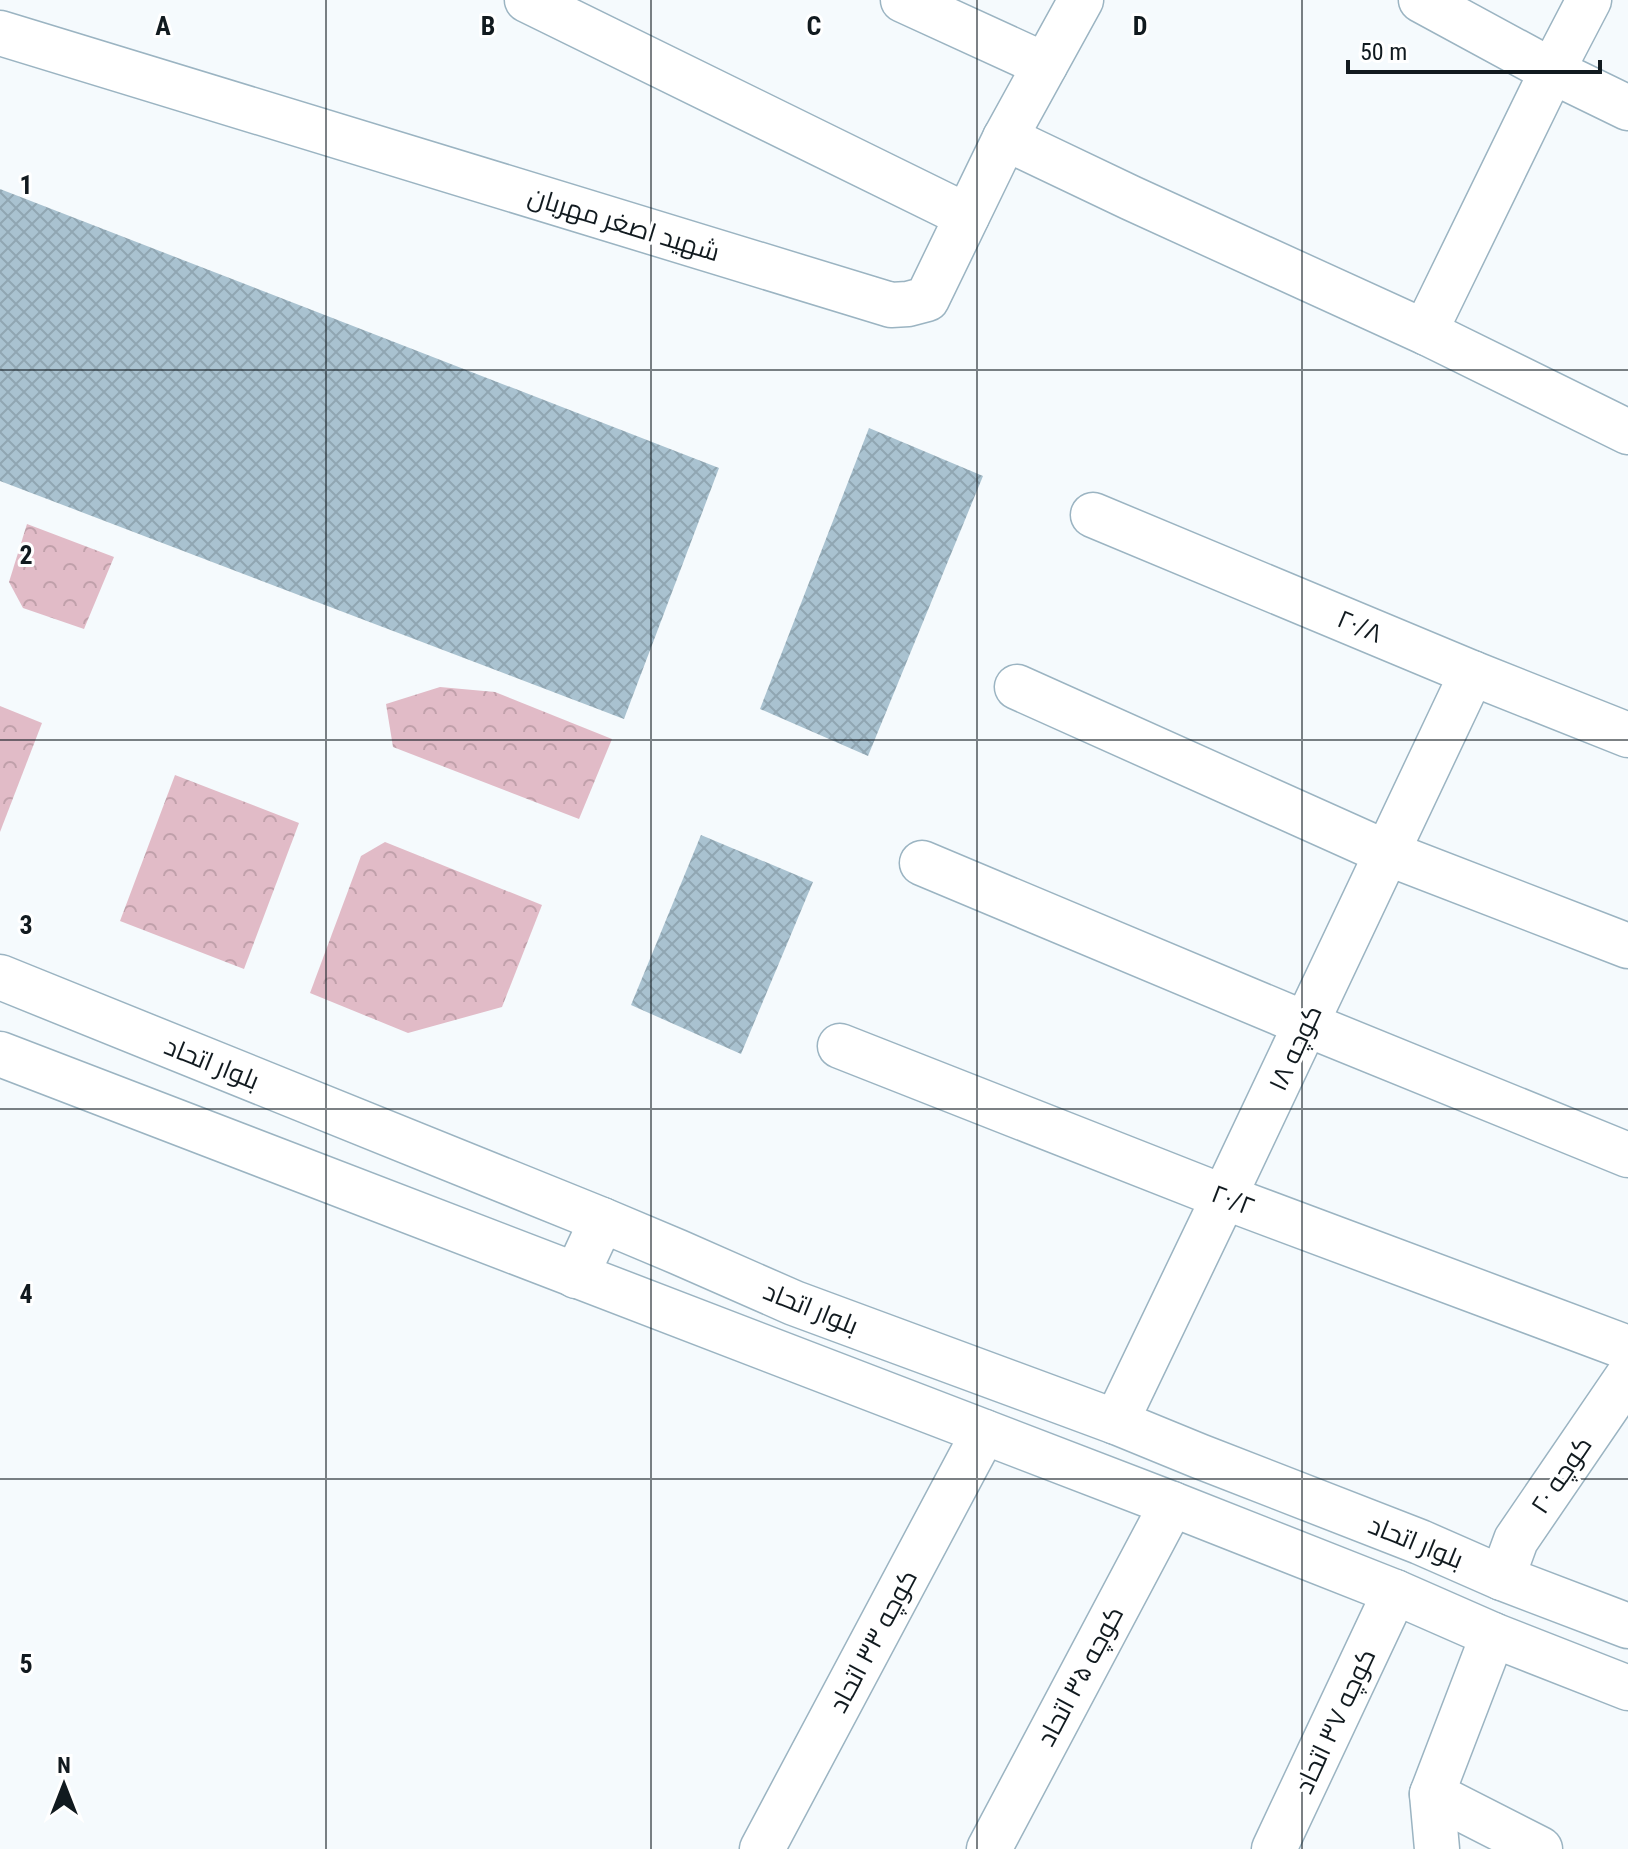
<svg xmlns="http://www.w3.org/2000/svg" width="1628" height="1849" viewBox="0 0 1628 1849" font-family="'Roboto Condensed',Cairo,sans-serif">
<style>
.park{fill:url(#park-crowns)}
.building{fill:url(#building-cross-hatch)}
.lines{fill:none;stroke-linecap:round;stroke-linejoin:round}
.minor-casing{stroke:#9bb4c2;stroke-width:47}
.major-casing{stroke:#9bb4c2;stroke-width:47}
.minor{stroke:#fff;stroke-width:44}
.major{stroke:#fff;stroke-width:44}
.grid{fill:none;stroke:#111a1f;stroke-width:2;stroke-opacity:0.55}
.labels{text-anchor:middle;stroke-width:6;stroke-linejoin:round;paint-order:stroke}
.street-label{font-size:26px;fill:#111a1f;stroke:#fff}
.grid-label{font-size:26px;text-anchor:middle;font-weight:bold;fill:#111a1f;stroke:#fff;stroke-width:6;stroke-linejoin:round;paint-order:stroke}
</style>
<defs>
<pattern id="park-crowns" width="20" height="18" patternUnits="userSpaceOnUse" patternTransform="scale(2)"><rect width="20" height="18" fill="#e1bbc7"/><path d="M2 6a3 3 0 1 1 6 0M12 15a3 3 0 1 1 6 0" fill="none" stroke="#c0a0aa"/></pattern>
<pattern id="building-cross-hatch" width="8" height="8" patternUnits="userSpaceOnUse" patternTransform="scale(2)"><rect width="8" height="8" fill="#a9c2d0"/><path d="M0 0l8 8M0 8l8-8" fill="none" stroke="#90a6b2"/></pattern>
</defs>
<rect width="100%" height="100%" fill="#f5fafd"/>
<g class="park">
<polygon points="27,524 114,557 84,629 23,608 9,582"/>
<polygon points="440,687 495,692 612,739 579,819 393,747 386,704"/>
<polygon points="0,706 42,723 0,832"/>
<polygon points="175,775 299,823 244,969 120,921"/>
<polygon points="385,842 542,905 502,1007 408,1033 310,993 361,856"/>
</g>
<g class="building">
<polygon points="0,189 719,468 624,719 0,481"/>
<polygon points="869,428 983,476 868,756 760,709"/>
<polygon points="701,835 813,882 741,1054 631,1005"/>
</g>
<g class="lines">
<g class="minor-casing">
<g id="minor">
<polyline points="527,0 967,216"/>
<polyline points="903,0 1045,65"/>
<polyline points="1421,0 1552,71 1628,108"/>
<polyline points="0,33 891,305 908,304 927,299 1005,138 1081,0"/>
<polyline points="1005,138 1131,198 1427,333 1434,313 1552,71 1589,0"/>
<polyline points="1427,333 1628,432"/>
<polyline points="1093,515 1472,673 1628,735"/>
<polyline points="1017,687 1387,853 1628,946"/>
<polyline points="922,863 1306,1024 1628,1155"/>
<polyline points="840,1046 1224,1197 1628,1348"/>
<polyline points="576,1276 602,1220"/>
<polyline points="1116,1422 1224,1197 1472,673"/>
<polyline points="1502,1578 1516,1540 1628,1376"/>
<polyline points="1432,1794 1540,1849"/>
<polyline points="762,1849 984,1432"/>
<polyline points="989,1849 1172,1504"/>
<polyline points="1274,1849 1395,1592"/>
<polyline points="1437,1849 1432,1794 1493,1635"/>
</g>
</g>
<g class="major-casing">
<g id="major">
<polyline points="0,977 602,1220 678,1252 794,1303 1116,1422 1199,1456 1420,1542 1502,1578 1628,1626"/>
<polyline points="0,1054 1172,1504 1395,1592 1493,1635 1628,1688"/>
</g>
</g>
<use href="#minor" class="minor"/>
<use href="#major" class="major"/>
</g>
<path class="grid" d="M326,0v1849M651,0v1849M977,0v1849M1302,0v1849M0,370h1628M0,740h1628M0,1109h1628M0,1479h1628"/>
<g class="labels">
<g class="street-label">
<text transform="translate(624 224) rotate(17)" y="9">شهید اصغر مهربان</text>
<text transform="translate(1360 626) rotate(23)" y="9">۲۰/۸</text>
<text transform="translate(1295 1048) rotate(-65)" y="9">کوچه ۱۸</text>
<text transform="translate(212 1063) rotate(22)" y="9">بلوار اتحاد</text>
<text transform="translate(1233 1200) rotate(21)" y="9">۲۰/۲</text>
<text transform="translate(811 1308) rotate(22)" y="9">بلوار اتحاد</text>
<text transform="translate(1561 1475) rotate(-56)" y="9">کوچه ۲۰</text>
<text transform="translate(1416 1542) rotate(22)" y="9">بلوار اتحاد</text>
<text transform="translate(873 1641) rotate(-62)" y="9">کوچه ۳۳ اتحاد</text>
<text transform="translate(1080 1676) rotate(-62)" y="9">کوچه ۳۵ اتحاد</text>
<text transform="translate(1335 1721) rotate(-65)" y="9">کوچه ۳۷ اتحاد</text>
</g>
</g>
<g class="grid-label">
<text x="163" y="35">A</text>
<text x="488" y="35">B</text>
<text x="814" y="35">C</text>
<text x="1140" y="35">D</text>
<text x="26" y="194">1</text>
<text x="26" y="564">2</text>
<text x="26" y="934">3</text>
<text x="26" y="1303">4</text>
<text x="26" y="1673">5</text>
</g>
<g transform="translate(64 1785)" stroke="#ffffff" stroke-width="6" paint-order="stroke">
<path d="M0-6L14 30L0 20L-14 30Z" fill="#111a1f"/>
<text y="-12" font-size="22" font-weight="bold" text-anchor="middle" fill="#111a1f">N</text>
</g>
<path d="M1348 60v12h252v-12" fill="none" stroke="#111a1f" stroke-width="4"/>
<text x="1360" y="60" font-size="24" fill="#111a1f" stroke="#ffffff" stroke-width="6" paint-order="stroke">50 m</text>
</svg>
